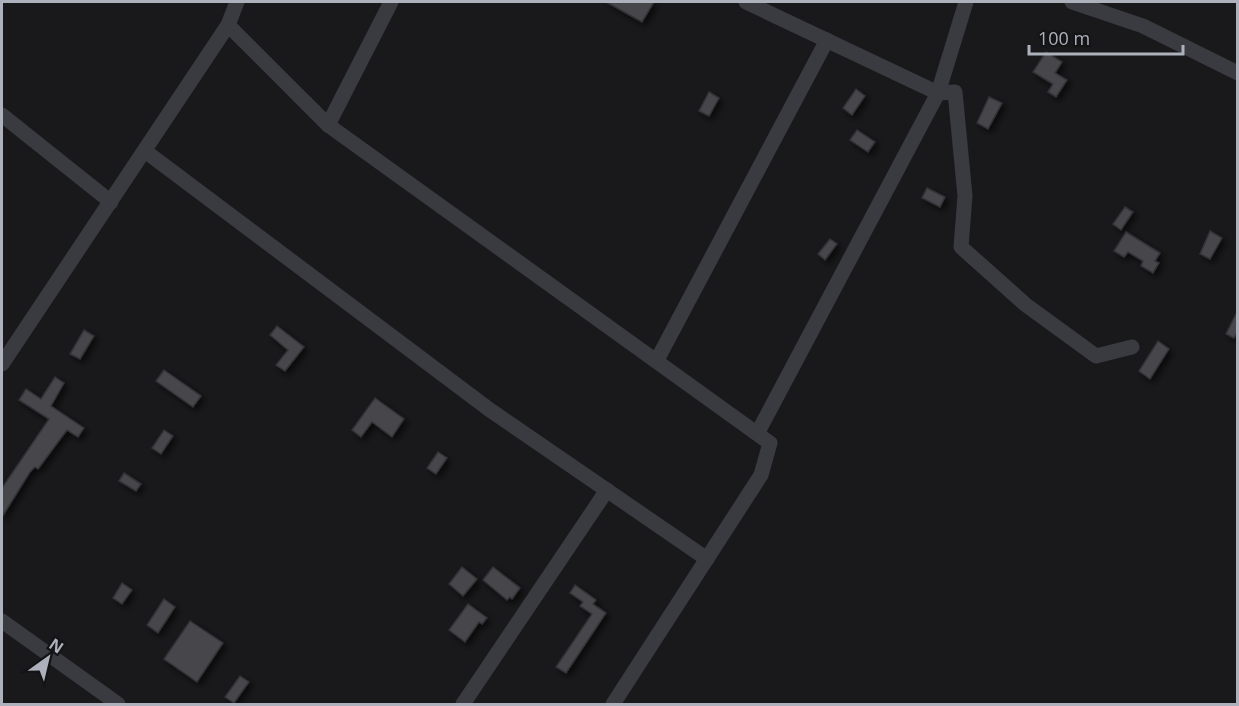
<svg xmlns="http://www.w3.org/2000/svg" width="1239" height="706" viewBox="0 0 1239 706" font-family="'Open Sans',sans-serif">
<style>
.building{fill:#46474b;stroke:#333337;stroke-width:1.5;filter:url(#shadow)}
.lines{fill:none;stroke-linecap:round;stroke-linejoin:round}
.minor{stroke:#3a3b40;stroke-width:15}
</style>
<defs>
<filter id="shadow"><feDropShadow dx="3.5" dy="3.5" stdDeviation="3" flood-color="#0009"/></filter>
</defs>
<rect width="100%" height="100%" fill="#19191b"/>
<g class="building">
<polygon points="606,2 654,2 642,22"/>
<polygon points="1046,52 1062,62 1055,73 1067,80 1056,97 1048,92 1053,84 1033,72"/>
<polygon points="856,89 865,96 852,115 843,108"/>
<polygon points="709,92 719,98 709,116 699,111"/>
<polygon points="989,97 1002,103 988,129 977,123"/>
<polygon points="857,130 875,142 868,152 850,140"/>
<polygon points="927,188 945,197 940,207 922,198"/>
<polygon points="1125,207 1133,212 1121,230 1113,224"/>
<polygon points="1210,231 1222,238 1210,259 1200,254"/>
<polygon points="1126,232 1160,253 1155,261 1159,263 1153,273 1141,266 1143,261 1128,252 1124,257 1114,251"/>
<polygon points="830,239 837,244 825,260 818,254"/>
<polygon points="1238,310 1238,331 1234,338 1226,334"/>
<polygon points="277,326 304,347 285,371 276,365 288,350 270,335"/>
<polygon points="84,330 94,336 80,359 70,354"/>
<polygon points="1158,341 1169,349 1150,379 1139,371"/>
<polygon points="164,370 201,396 193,407 156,381"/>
<polygon points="55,377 64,383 51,406 84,428 78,437 67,430 38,469 35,467 30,472 2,517 2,488 49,419 19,400 26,389 41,399"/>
<polygon points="375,398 404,419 392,437 372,422 361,437 352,430"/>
<polygon points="164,430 173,436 161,454 152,448"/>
<polygon points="438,452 447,458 436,474 427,468"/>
<polygon points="124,473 141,484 136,491 119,481"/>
<polygon points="462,567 477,579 463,596 449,584"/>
<polygon points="493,567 520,588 512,599 510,597 507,600 483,580"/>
<polygon points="122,583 132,590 122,604 113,598"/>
<polygon points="575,585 596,600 593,604 606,613 566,673 556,667 592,614 580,606 583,602 570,593"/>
<polygon points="164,599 175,607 158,633 147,625"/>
<polygon points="468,604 487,618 482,624 479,622 465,642 449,630"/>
<polygon points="190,621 223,643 197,682 164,659"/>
<polygon points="240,676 249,682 234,703 225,697"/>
</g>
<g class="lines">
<g class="minor">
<polyline points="746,2 938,93 955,92 965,196 961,247 1026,305 1096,356 1132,347"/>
<polyline points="1072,2 1143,26 1238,73"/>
<polyline points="228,25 328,125 770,443 761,475 613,704"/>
<polyline points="2,115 111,202"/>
<polyline points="328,125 391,2"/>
<polyline points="145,151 490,410 707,559"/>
<polyline points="657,360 827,40"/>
<polyline points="2,364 228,25 237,2"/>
<polyline points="758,432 938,93 966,2"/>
<polyline points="2,621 118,704"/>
<polyline points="463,704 607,490"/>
</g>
</g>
<rect width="1239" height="706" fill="none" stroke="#acb1bb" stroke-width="6"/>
<g transform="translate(48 658) rotate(34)" stroke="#141416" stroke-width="4.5" paint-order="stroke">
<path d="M0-4.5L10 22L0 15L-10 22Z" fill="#acb1bb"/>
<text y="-9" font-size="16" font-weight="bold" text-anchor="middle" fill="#acb1bb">N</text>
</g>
<path d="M1029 45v9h154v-9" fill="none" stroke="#acb1bb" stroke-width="3"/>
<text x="1038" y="45" font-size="18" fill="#acb1bb" stroke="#141416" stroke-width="4.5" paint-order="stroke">100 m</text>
</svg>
